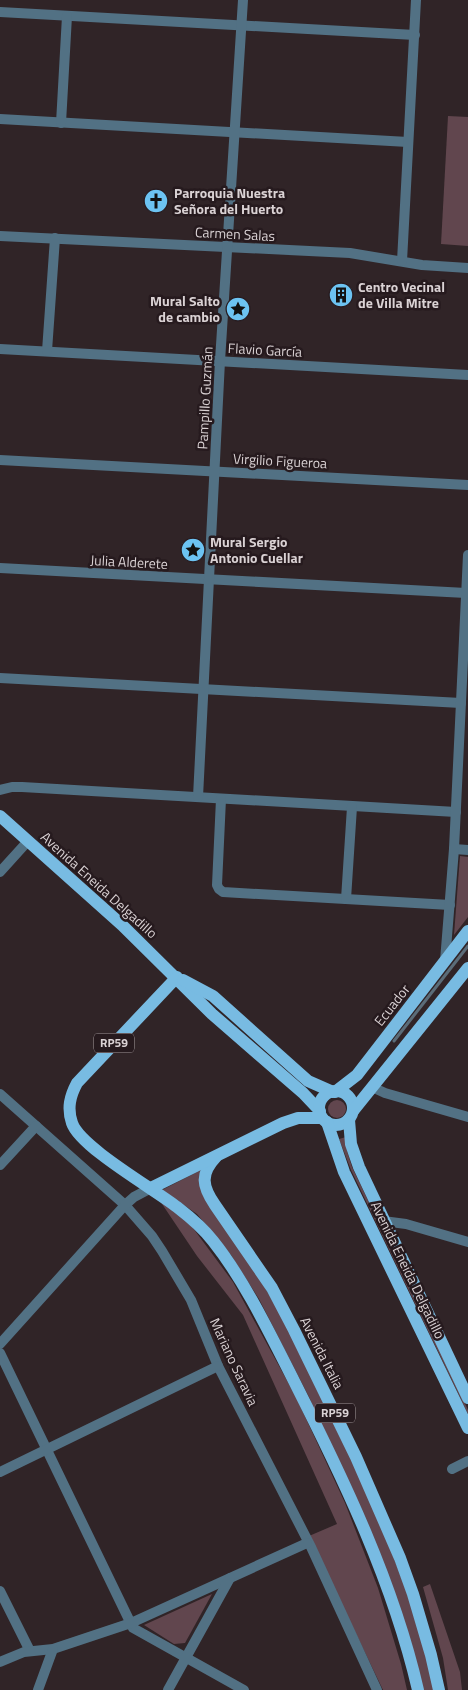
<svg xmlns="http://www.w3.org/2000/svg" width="468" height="1690" viewBox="0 0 468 1690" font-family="'Titillium Web',sans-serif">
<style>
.green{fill:#61464e}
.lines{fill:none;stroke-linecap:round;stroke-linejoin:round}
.stream{stroke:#5b6c78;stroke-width:3}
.minor{stroke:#527184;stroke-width:10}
.major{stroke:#78bbe2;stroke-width:12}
.labels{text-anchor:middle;stroke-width:5;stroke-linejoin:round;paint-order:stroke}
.shield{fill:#261a1e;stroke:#a49b9d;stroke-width:1}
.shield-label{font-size:12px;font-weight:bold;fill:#dad2d4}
.poi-label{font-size:14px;font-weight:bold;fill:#dad2d4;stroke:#261a1e;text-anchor:start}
.street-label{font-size:14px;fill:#dad2d4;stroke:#261a1e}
</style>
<rect width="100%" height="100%" fill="#302427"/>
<g class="green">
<polygon points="448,116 468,117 468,246 441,244"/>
<polygon points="460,856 468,857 468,917 454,935"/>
<circle cx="337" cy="1109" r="9"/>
<polygon points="346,1137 347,1151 352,1167 468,1410 468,1414 351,1170 339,1139"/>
<polygon points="203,1169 202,1184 282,1316 374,1505 419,1625 436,1690 422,1690 310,1399 259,1299 231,1255 197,1214 162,1190"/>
<polygon points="158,1198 190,1224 233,1282 296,1397 345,1503 378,1588 401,1664 407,1690 383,1690 309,1536 337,1524 243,1315 197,1256"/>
<polygon points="430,1584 460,1672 462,1690 448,1690 443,1658 423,1587"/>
<polygon points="212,1594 185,1643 174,1644 144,1625"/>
</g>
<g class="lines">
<polyline class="stream" points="394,1041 468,946"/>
<g class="minor">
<polyline points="0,12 415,35"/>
<polyline points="0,119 408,142"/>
<polyline points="61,123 67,16"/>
<polyline points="0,236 350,253 422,265 468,268"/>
<polyline points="402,261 416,0"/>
<polyline points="0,349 468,375"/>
<polyline points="47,351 55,238"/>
<polyline points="0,460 468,485"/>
<polyline points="0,568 466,593"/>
<polyline points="0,678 461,703"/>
<polyline points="0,790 12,787 22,787 456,812"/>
<polyline points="198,797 220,361 243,0"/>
<polyline points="221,799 217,885 219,889 223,892 450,905"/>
<polyline points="454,849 468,850"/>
<polyline points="0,872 28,841"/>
<polyline points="346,899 352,807"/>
<polyline points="445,961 454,849 468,555"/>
<polyline points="372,1087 385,1093 468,1117"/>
<polyline points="0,1094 125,1205 152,1236 162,1251 191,1300 218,1366 311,1547 377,1690"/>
<polyline points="0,1165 36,1126"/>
<polyline points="383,1221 406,1224 468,1242"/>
<polyline points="0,1344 125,1205 134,1197 151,1188"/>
<polyline points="0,1353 133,1628 244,1690"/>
<polyline points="452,1469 468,1461"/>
<polyline points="0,1472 218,1366"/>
<polyline points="0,1591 30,1651"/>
<polyline points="0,1662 24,1652 53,1649 131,1623 307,1543"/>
<polyline points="38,1690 53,1649"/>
<polyline points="168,1690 230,1578"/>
</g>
<g class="major">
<polyline points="0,816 122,925 212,1014 303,1093 320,1111"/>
<path d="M177,977l-100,106c-7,13 -10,25 -5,40 8,24 82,66 105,84 13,10 26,21 36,34 32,40 58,95 81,140 50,99 99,201 124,309"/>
<polyline points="183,980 213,996 308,1081 333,1092"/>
<circle cx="336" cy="1108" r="17"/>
<polyline points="335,1092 357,1075 468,931"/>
<polyline points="353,1111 468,968"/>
<polyline points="349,1120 351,1144 359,1167 468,1398"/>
<polyline points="327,1122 344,1172 468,1428"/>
<path d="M216,1157c-16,17 -14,29 -1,48l57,83 22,42 62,127 44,101 13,36 18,61 8,35"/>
<polyline points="151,1188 283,1123 298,1118 322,1118"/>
</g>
</g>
<defs>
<g id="church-disc" transform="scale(1.25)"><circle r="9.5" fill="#6cc3f2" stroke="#261a1e"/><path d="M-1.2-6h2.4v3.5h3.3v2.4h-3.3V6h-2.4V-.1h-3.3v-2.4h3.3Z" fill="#111"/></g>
<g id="building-disc" transform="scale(1.25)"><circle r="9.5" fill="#6cc3f2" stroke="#261a1e"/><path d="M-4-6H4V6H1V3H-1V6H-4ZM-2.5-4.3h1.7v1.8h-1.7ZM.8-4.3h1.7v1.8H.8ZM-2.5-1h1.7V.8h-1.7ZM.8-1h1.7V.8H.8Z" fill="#111"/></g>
<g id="sight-disc" transform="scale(1.25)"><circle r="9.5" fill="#6cc3f2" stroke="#261a1e"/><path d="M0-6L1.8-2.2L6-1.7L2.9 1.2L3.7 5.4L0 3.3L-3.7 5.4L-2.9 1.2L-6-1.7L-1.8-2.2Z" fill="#111"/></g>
</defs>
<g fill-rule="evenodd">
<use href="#church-disc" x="156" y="201"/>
<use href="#building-disc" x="341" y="295"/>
<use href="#sight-disc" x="238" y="309"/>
<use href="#sight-disc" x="193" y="550"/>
</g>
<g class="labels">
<g class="shield">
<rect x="94" y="1033.5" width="40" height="19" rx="4"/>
<rect x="315" y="1403.5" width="40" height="19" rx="4"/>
</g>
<g class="shield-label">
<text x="114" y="1047">RP59</text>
<text x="335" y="1417">RP59</text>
</g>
<g class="poi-label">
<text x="174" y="198">Parroquia Nuestra<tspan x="174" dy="16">Señora del Huerto</tspan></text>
<text x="358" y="292">Centro Vecinal<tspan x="358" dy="16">de Villa Mitre</tspan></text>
<text x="220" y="306" text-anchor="end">Mural Salto<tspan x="220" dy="16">de cambio</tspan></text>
<text x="210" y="547">Mural Sergio<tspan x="210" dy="16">Antonio Cuellar</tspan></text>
</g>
<g class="street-label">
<text transform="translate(235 234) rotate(3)" y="5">Carmen Salas</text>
<text transform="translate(265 350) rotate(3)" y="5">Flavio García</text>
<text transform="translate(205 398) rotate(-87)" y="5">Pampillo Guzmán</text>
<text transform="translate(280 461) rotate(3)" y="5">Virgilio Figueroa</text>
<text transform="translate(129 562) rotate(3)" y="5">Julia Alderete</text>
<text transform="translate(99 885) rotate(42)" y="5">Avenida Eneida Delgadillo</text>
<text transform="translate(392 1005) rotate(-52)" y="5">Ecuador</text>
<text transform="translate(408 1270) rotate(64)" y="5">Avenida Eneida Delgadillo</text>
<text transform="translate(322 1353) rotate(63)" y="5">Avenida Italia</text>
<text transform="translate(234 1362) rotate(65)" y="5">Mariano Saravia</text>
</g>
</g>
</svg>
